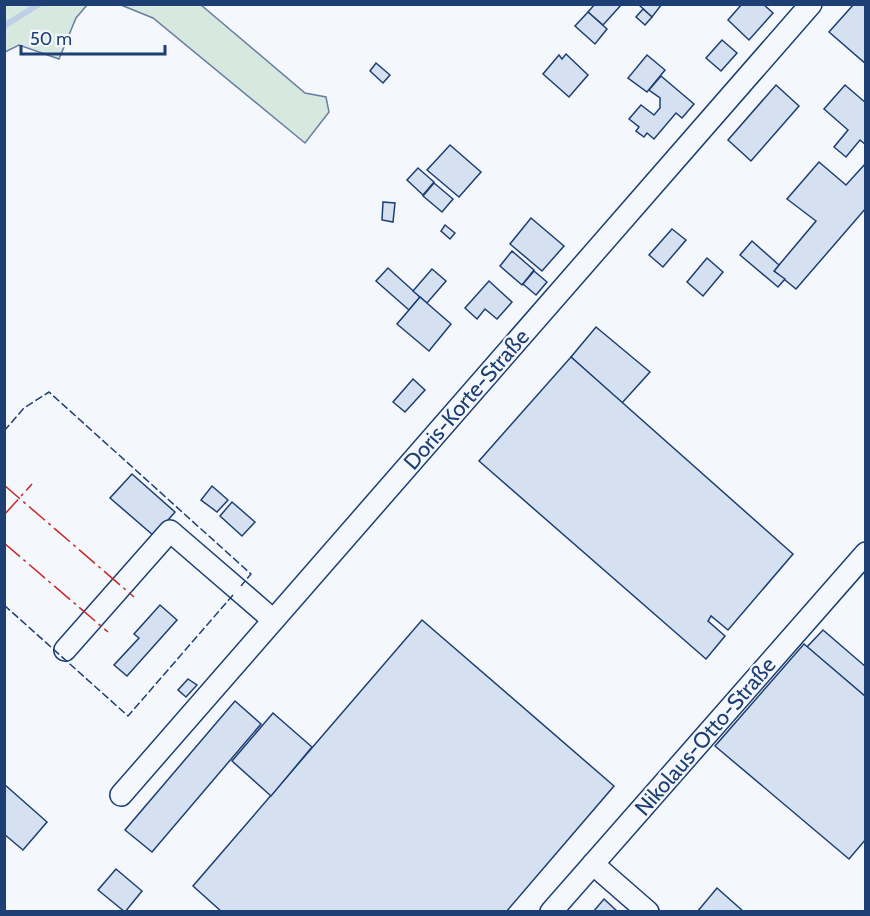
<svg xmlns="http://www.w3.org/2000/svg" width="870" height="916" viewBox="0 0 870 916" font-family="Cabin,sans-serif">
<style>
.green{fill:#d7e8df;stroke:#687fa3;stroke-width:1.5}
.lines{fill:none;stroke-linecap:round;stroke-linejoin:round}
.stream{stroke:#bed0e5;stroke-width:6}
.building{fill:#d5e0f0;stroke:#1d3f73;stroke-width:1.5}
.minor-casing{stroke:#1d3f73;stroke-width:24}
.minor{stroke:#f4f7fb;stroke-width:21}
.fence{stroke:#1d3f73;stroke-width:1.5;stroke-dasharray:8 3;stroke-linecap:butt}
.power{stroke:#c62828;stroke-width:1.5;stroke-dasharray:21 4.5 3 4.5;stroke-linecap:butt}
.labels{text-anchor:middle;stroke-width:4.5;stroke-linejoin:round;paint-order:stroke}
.street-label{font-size:22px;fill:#1d3f73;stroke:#f4f7fb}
</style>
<rect width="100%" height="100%" fill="#f4f7fb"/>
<g class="green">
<polygon points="5,4 87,4 87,5 76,18 59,59 19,45 5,52"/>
<polygon points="121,5 201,5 305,93 326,97 329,112 305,143 153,18"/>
</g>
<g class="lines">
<polyline class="stream" points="4,26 39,4"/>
</g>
<g class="building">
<polygon points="595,4 622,4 603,25 588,12"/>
<polygon points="638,4 662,4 652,17"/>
<polygon points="742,4 763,4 773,13 749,40 728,20"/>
<polygon points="854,4 866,4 866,64 829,32"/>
<polygon points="643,9 652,17 645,25 636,17"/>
<polygon points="588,12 607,29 595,44 575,26"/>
<polygon points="722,40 737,53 721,71 706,58"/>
<polygon points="566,54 588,75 569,97 543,74 559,55 562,59"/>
<polygon points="647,55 665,70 647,92 628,78"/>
<polygon points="376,63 390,75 383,83 370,71"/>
<polygon points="661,76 694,104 682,118 676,113 654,139 647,133 644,137 636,131 639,127 629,119 641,105 654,115 660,108 660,98 649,90"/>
<polygon points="776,85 799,106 751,161 728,140"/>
<polygon points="845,85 866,103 866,145 860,140 846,157 834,147 848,130 824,109"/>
<polygon points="450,145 481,172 459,197 427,170"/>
<polygon points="819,162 846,185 866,163 866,208 796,289 774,271 816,221 787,199"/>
<polygon points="418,168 434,182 423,195 407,180"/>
<polygon points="434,183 453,199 442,212 423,196"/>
<polygon points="383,202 395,203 393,222 382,220"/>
<polygon points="531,218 564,246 542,271 510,244"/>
<polygon points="445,225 455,233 450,239 441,231"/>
<polygon points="672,229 686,240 663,267 649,255"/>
<polygon points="752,241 779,265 774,271 785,279 778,287 740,255"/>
<polygon points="512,251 534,270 522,285 500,266"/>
<polygon points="707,258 723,272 703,296 687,282"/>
<polygon points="388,268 420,297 409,310 376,281"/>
<polygon points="432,269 446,281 427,303 413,291"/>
<polygon points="534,271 547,282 536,295 523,284"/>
<polygon points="489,281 512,302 497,319 485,309 477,319 465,308"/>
<polygon points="420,297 451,324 429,351 397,324"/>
<polygon points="596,327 650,372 622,403 571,357"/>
<polygon points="571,357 793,554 728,630 711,616 708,621 725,636 706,659 479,461"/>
<polygon points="413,379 425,390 405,412 393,402"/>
<polygon points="132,474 175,512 154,536 110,498"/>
<polygon points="212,486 228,500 217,512 201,500"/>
<polygon points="232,502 255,522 242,536 220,516"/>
<polygon points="160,605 177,620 127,676 114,665 139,638 134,634"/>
<polygon points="422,620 614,786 506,912 222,912 193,886"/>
<polygon points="823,630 866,667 866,697 807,647"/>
<polygon points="804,644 866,697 866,839 849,859 715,746"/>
<polygon points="188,679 197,685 186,697 178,690"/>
<polygon points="235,701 261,724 152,852 125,830"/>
<polygon points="273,713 312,747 271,796 232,761"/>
<polygon points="4,784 47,822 23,850 4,834"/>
<polygon points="116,869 142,891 125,912 98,890"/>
<polygon points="717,888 744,912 697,912"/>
<polygon points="604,899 618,912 593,912"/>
</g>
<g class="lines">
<g class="minor-casing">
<g id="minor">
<polyline points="65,650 170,531 272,619"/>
<polyline points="121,795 811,4"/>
<polyline points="593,864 648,912"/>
<polyline points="551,912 866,553"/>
</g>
</g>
<use href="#minor" class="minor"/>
<g class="fence">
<polyline points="4,431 24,408 49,392 251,574 241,586"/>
<polyline points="4,605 128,716 233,595"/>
</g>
<g class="power">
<polyline points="4,485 134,597"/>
<polyline points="4,515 32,484"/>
<polyline points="4,543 108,632"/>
</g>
</g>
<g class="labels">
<g class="street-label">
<text transform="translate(466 399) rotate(-49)" y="8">Doris-Korte-Straße</text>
<text transform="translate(705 736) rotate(-49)" y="8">Nikolaus-Otto-Straße</text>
</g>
</g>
<rect width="870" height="916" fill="none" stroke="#1d3f73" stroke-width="12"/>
<path d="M21 45v9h144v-9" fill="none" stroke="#1d3f73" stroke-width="3"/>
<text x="30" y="45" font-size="18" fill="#1d3f73" stroke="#f4f7fb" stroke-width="4.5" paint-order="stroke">50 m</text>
</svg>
